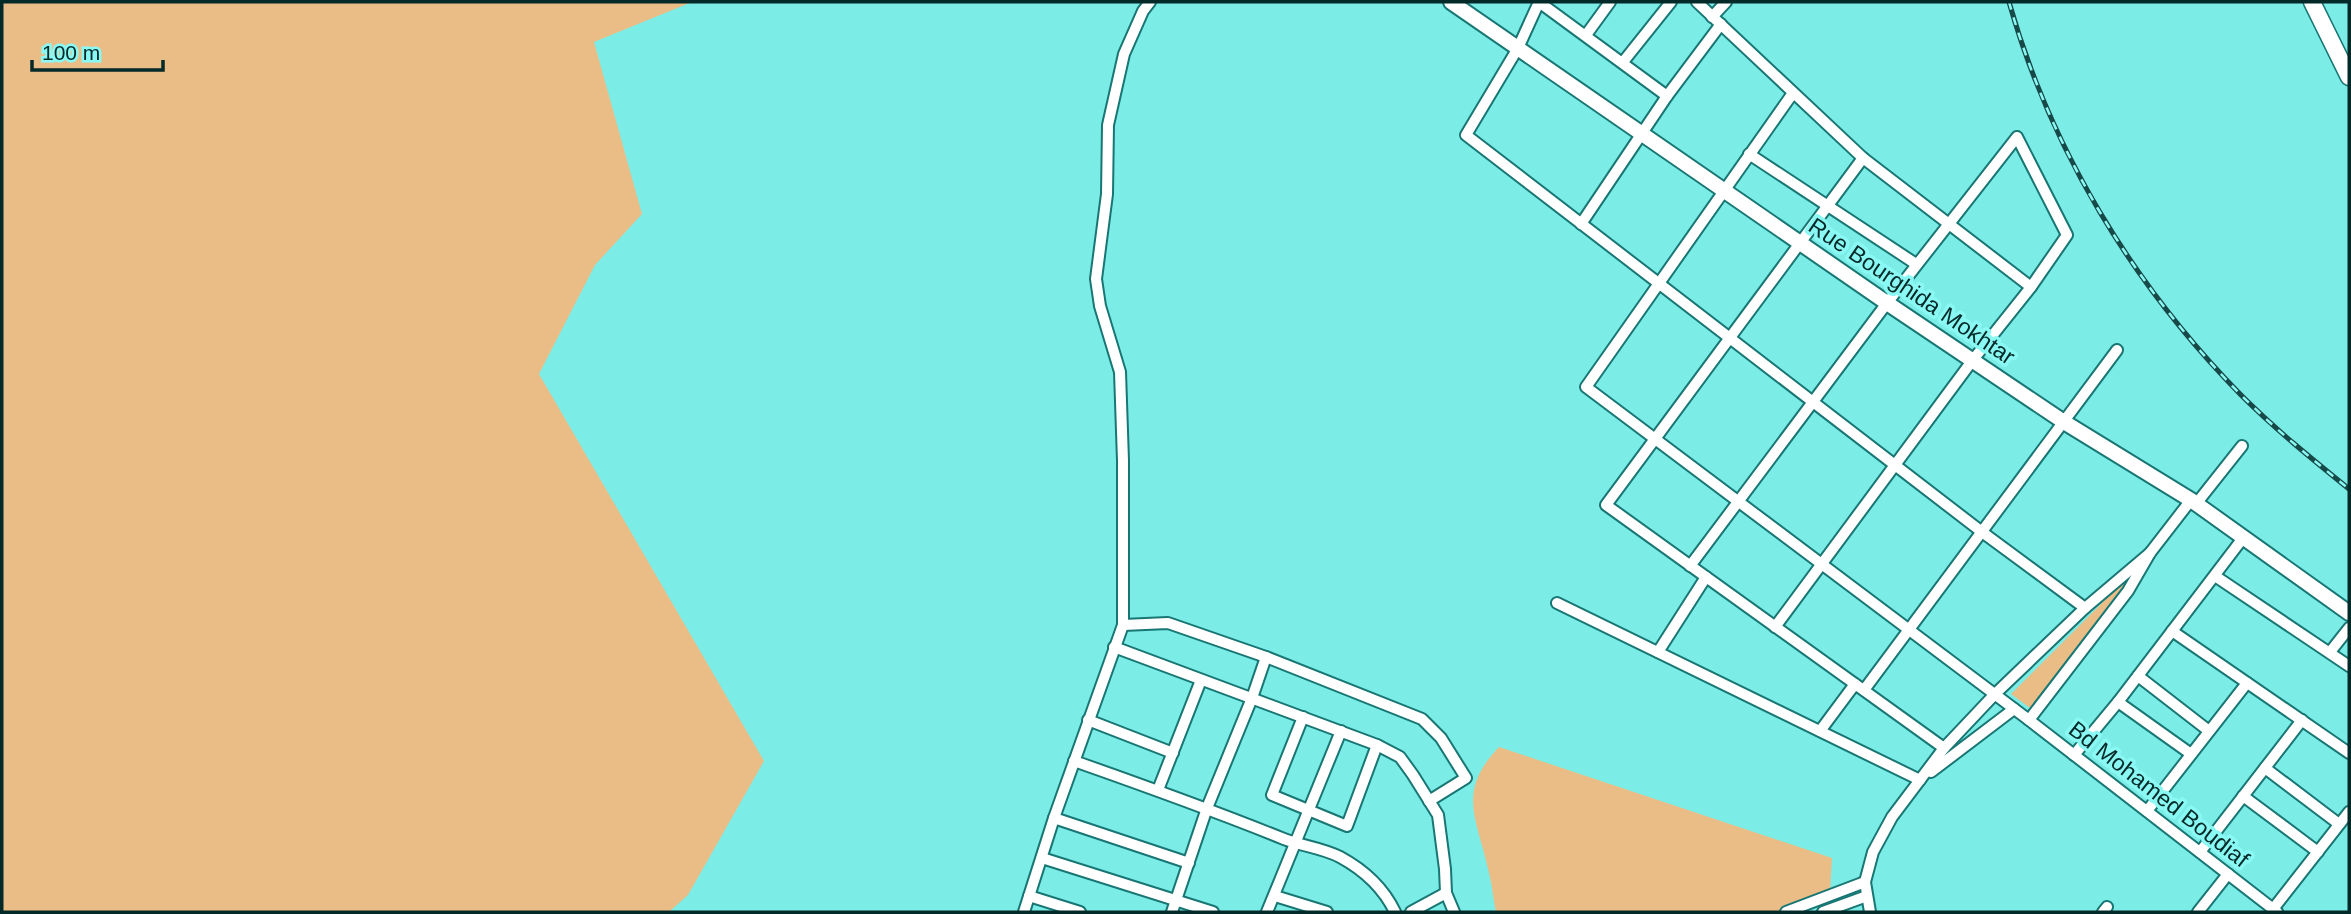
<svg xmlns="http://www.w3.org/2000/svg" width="2351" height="914" viewBox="0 0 2351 914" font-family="Arial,sans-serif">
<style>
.green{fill:#eabd86}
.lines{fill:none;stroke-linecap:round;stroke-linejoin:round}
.street-casing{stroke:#187673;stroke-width:14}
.secondary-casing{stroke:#187673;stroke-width:18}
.primary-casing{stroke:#187673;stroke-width:19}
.street{stroke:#fff;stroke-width:10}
.secondary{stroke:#fff;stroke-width:14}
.primary{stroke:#fff;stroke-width:16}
.rail-casing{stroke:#174948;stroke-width:5}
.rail{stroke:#8af9f4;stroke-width:2.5;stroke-dasharray:8;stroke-linecap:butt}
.labels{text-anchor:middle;stroke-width:7;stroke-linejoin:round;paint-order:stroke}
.street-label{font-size:23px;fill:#032928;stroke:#8af9f4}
</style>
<rect width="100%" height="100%" fill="#7cece7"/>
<g class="green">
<polygon points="2,2 692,2 594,42 642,214 595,265 539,374 764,761 688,895 669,912 2,912"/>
<polygon points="2138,567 2030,708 2011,694"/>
<path d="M1499,747l333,111 -2,34 -54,20h-280c-3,-14 -4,-29 -8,-43 -11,-51 -32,-77 11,-122z"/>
</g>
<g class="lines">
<g class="street-casing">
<g id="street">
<polyline points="1539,2 1518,48 1466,135 1982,532 2085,608"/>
<polyline points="1539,2 1667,96"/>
<polyline points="1697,2 1863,158 2031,287"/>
<polyline points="1712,17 1726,2"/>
<polyline points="1586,35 1610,2"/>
<polyline points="1623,62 1671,2"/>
<polyline points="1793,93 1586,387 2029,720 2277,912"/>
<polyline points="1749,154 1916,264"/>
<polyline points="1863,158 1606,505 1944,748"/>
<polyline points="1581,224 1667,96 1721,24"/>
<polyline points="2196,504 2242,446"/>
<polyline points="1690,566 1887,303 2017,137 2067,235 2031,287 1972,361 1775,627"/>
<polyline points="2215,576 2349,666"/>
<polyline points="1557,603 1920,780"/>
<polyline points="1123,625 1168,623 1266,657 1422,719 1441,738 1466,778 1429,801"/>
<polyline points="2172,631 2349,753"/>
<polyline points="1114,647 1377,745 1400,757 1413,775 1438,815 1445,869 1446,893 1454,912"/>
<polyline points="1658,652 1706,577"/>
<polyline points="2330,652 2349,628"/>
<polyline points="2138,676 2209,731"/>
<polyline points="1864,690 2117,350"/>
<polyline points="2118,702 2191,754"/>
<polyline points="1303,717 1272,795 1347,826 1377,745"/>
<polyline points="1088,720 1173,753"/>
<polyline points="2029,720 2128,591 2150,553 2191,500"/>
<polyline points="1820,731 1855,684"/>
<polyline points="2074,755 2118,702 2243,538"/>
<path d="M1074,761c71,25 141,50 210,78 18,7 39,9 56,18 24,13 43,30 55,55"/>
<polyline points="2265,768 2339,824"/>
<polyline points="1931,772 2014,709"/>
<polyline points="1158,790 1201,680"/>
<polyline points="2243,796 2318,852"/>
<polyline points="2147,811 2247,683"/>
<polyline points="1054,818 1189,863"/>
<polyline points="2200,852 2302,720"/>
<polyline points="1042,858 1213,912"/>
<polyline points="1029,896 1080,912"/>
<polyline points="1275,896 1327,912"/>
<polyline points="2273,909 2349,812"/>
<polyline points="1024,912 1054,818 1123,625 1123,461 1120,372 1100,306 1096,279 1107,194 1108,125 1124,54 1143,11 1150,2"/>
<polyline points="1172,912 1207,808 1252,698 1266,657"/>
<polyline points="1267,912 1341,731"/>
<polyline points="1411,912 1446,893"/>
<polyline points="1786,912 1865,882"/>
<polyline points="1823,912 1867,896"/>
<polyline points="1870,912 1865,882 1873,852 1892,817 1944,748 1995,694 2085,608 2150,553"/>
<polyline points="2103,912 2107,907"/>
<polyline points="2198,912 2228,874"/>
</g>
</g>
<g class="secondary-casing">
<polyline id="secondary" points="1451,2 1887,303 2064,422 2191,500 2349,613"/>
</g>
<g class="primary-casing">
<polyline id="primary" points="2312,2 2349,77"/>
</g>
<use href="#street" class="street"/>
<use href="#secondary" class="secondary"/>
<use href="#primary" class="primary"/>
<g class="rail-casing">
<path id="rail" d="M2009,2c42,148 124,283 232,393 34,34 71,64 108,94"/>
</g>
<use href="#rail" class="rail"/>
</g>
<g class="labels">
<g class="street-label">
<text transform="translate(1912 291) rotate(34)" y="8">Rue Bourghida Mokhtar</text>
<text transform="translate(2159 794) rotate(38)" y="8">Bd Mohamed Boudiaf</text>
</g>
</g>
<rect width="2351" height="914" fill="none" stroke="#032928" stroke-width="7"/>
<path d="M32 60v10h131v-10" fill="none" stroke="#032928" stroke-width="3.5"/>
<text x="42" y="60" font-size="21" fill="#032928" stroke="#8af9f4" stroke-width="5" paint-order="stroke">100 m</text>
</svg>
